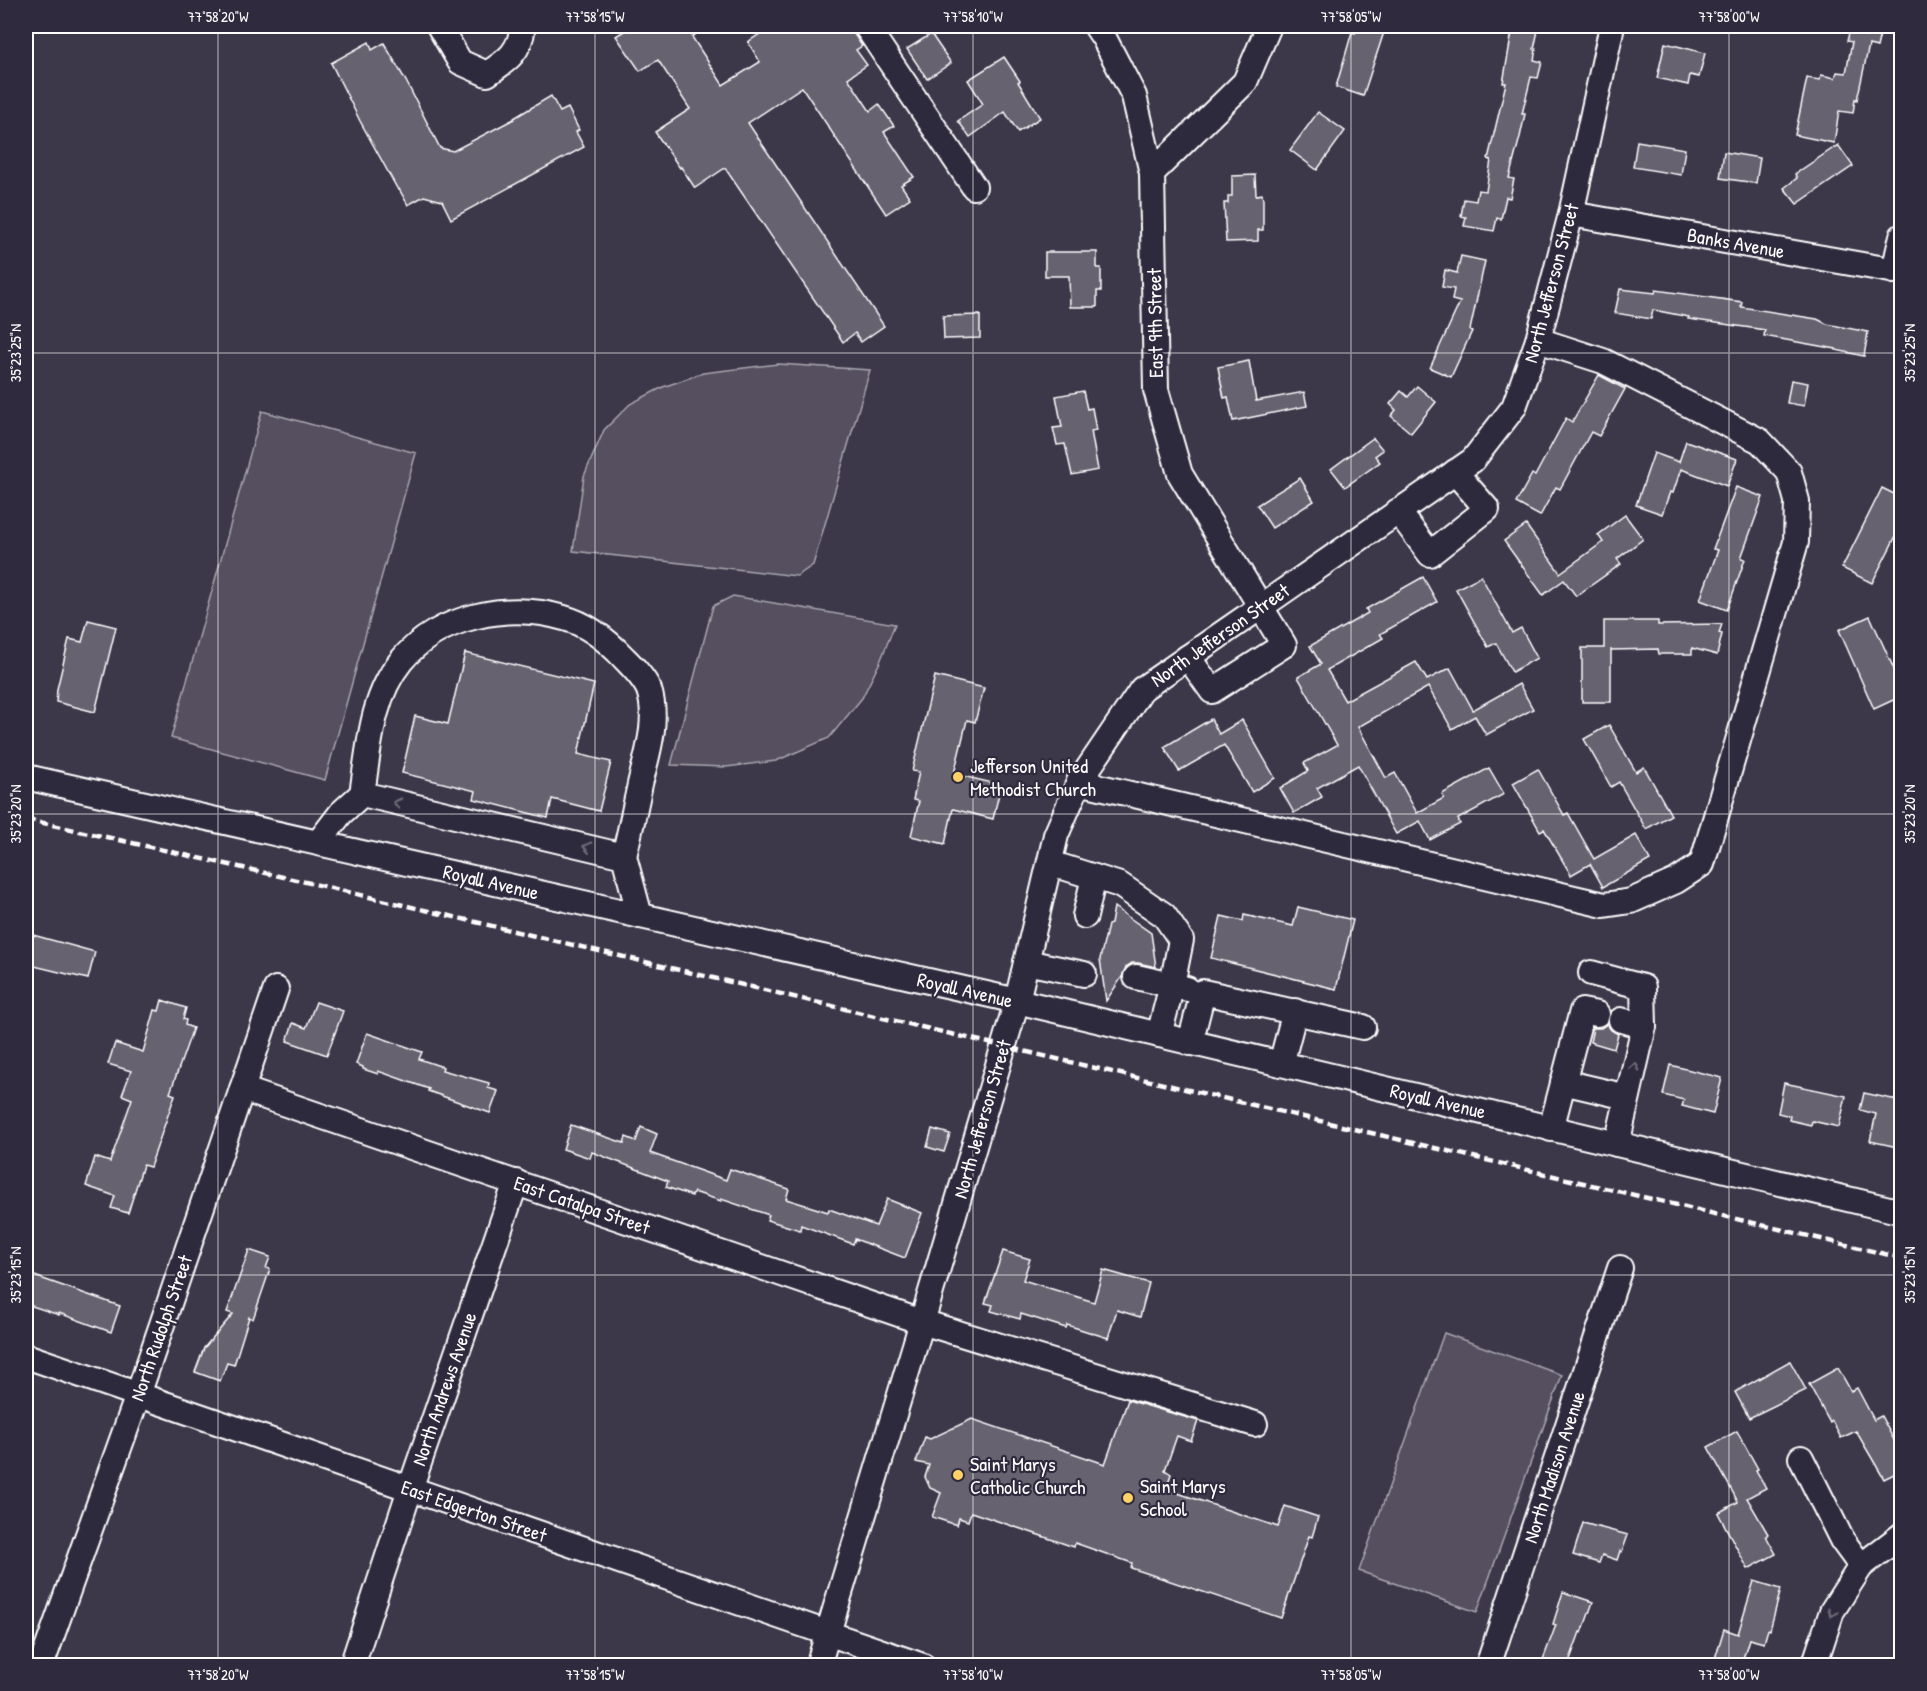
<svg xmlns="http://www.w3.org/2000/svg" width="1927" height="1691" viewBox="0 0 1927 1691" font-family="'Patrick Hand',sans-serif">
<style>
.green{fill:#555060;stroke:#aaa8b0;stroke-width:1.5}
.building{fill:#666270;stroke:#fff;stroke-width:1.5}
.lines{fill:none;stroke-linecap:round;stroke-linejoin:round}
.minor-casing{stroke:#fff;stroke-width:28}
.minor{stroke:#2f2a3d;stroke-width:24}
.rail{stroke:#fff;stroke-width:4.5;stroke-dasharray:9 4.5;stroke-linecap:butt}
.oneway{stroke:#6d6a77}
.ticks{fill:none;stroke:#fff;stroke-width:1.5;stroke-opacity:0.45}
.poi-dot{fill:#ffd166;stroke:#2f2a3d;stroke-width:2}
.labels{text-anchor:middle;stroke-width:4.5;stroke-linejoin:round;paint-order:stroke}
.street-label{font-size:20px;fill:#fff;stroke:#2f2a3d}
.poi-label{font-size:20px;fill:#fff;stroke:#2f2a3d;text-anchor:start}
.neatline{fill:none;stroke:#fff;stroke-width:2}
.ticks-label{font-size:15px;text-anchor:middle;fill:#fff}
</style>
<rect width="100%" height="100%" fill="#3c3749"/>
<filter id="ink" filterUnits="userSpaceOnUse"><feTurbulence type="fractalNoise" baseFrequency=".0167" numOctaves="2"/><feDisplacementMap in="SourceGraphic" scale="12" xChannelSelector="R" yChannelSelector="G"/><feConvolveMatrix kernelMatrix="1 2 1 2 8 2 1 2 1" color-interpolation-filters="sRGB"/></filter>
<g filter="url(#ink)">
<g class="green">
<polygon points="778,364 870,370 813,565 797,576 573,551 584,476 604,430 630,404 663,387 703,373"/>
<polygon points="262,411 416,453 325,780 171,738"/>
<polygon points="733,596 895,624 880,662 862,698 829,738 776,761 726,767 671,765 713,606"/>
<polygon points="1444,1333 1562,1375 1477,1612 1359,1571"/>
</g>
<g class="building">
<polygon points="632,26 708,26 692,37 723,85 760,62 748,42 761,33 757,26 852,26 854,34 862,46 856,50 867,65 848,78 870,111 879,104 894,126 884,132 914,177 901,185 910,198 886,214 802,87 748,123 884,326 861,342 855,333 843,342 725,168 695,188 681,167 680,168 655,132 690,109 658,60 640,71 616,36"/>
<polygon points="1358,26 1364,26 1384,32 1363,96 1336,87 1352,32 1355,33"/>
<polygon points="1513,26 1539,26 1534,49 1536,49 1534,60 1542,62 1538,78 1531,77 1522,114 1525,114 1520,137 1509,178 1514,179 1510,198 1506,197 1501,219 1497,218 1494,231 1464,226 1466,217 1461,216 1464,199 1476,201 1478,190 1486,191 1491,160 1488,159 1506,83 1503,83"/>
<polygon points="1851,26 1882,26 1877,47 1869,45 1857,100 1855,99 1853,113 1839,111 1834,143 1795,135 1807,78 1820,80 1821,75 1835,78 1837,72 1846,73 1852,42 1847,41"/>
<polygon points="931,34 951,63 927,79 907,49"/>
<polygon points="369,42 372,50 384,43 406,81 440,148 453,151 514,119 514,118 551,96 560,112 568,108 579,130 576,132 584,147 451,219 442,201 424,196 408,205 399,189 398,190 360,121 331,63"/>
<polygon points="1665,43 1705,53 1699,77 1690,75 1688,85 1657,78"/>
<polygon points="1004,57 1020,81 1018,82 1040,118 1018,132 1005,112 970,137 958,121 983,104 968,80"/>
<polygon points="1318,112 1345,131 1317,170 1290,150"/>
<polygon points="1637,141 1685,149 1681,175 1633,167"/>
<polygon points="1838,145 1853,166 1797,204 1784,188 1797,178 1795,174"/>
<polygon points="1724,152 1760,158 1756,183 1720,178"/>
<polygon points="1255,175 1256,195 1262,194 1263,200 1263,230 1258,230 1258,241 1226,242 1224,203 1228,203 1228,196 1232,196 1232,176"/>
<polygon points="1045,252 1097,252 1097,268 1101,268 1101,291 1097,291 1097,307 1070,307 1069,276 1045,276"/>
<polygon points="1461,256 1485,261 1470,330 1472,331 1451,377 1430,368 1460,302 1452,300 1454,289 1442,287 1445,270 1457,273"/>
<polygon points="1620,289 1655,293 1656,290 1742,302 1741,307 1817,319 1827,324 1868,332 1864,356 1836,350 1836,349 1764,336 1765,330 1688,319 1689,317 1653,310 1651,319 1615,313"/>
<polygon points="980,315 980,338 944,339 943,316"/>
<polygon points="1249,361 1256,401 1304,392 1307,406 1233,421 1228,397 1224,398 1218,367"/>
<polygon points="1599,375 1625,389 1599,436 1591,432 1560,489 1556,487 1540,516 1516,503 1532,474 1535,476 1566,418 1572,422"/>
<polygon points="1791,380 1808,383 1804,406 1787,403"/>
<polygon points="1417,386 1436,402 1411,433 1391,416 1396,410 1390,404 1401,391 1408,397"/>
<polygon points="1083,391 1087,409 1092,408 1096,430 1091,431 1098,470 1072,475 1065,444 1057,445 1053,428 1062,427 1056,396"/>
<polygon points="1373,438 1383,450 1375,456 1380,462 1345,487 1331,469"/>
<polygon points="1686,441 1737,459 1727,486 1681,469 1673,493 1670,492 1662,514 1636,505 1654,453 1679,462"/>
<polygon points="1300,478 1314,501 1272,528 1257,505"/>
<polygon points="1736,487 1763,497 1741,558 1745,559 1727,610 1700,600 1718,550 1713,549"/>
<polygon points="1882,488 1902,498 1902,524 1872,583 1842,568"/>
<polygon points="1625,515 1643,539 1617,559 1621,564 1576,596 1564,580 1543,595 1504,541 1526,525 1560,573 1603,542 1598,535"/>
<polygon points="1481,576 1512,633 1521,628 1537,658 1512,672 1496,643 1488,647 1456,589"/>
<polygon points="1423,577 1437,602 1380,634 1383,638 1327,670 1345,701 1416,662 1427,680 1450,668 1473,710 1519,684 1533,709 1486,735 1475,716 1452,729 1428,687 1358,727 1386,778 1395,773 1417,813 1444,798 1442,794 1489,768 1504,794 1458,819 1460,824 1430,840 1420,821 1396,834 1358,765 1317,788 1322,797 1294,813 1280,788 1308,771 1304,763 1337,745 1298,677 1321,664 1310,646 1368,613 1366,609"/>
<polygon points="1870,616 1902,687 1902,696 1874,709 1839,630"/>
<polygon points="88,620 116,627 95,712 56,702 57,689 69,639 82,642"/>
<polygon points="1604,621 1658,621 1658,625 1722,624 1719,633 1722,634 1717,655 1692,648 1692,654 1659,654 1658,649 1611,650 1611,702 1582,702 1582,648 1604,648"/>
<polygon points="465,653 594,684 578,754 611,762 599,811 552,799 548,818 474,799 476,791 402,773 415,716 448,724"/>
<polygon points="935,676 984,688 975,722 967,720 954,774 1001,785 993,819 953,809 945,844 911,836 919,801 913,800 919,772 912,771"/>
<polygon points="1211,719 1219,734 1242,720 1275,778 1252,792 1224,745 1179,771 1164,747"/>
<polygon points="1609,725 1636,772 1644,767 1671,815 1646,829 1619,782 1611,787 1584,739"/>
<polygon points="1538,769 1564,815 1568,813 1594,859 1636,835 1650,860 1603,887 1590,864 1571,875 1544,829 1540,831 1513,783"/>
<polygon points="1114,907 1151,933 1156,967 1138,963 1132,963 1126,967 1122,977 1106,1001 1100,959 1108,925 1111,924"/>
<polygon points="1298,907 1353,920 1336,989 1211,958 1221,916 1243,921 1244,915 1293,926"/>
<polygon points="33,935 95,952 88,979 26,964 26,936 32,937"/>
<polygon points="162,1000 186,1008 183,1019 186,1020 185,1025 193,1028 170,1093 175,1095 150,1167 143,1165 128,1213 111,1208 115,1196 86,1186 95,1157 110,1162 132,1099 122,1095 131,1071 108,1064 115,1043 143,1052 155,1010 159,1011"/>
<polygon points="316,1002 343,1011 327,1055 287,1041 293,1023 306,1028"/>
<polygon points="1607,1024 1611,1030 1618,1034 1614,1049 1590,1042 1593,1028 1601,1028"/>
<polygon points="367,1033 422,1052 419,1059 443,1067 442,1070 489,1083 488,1088 498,1091 490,1113 428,1091 429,1089 378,1071 378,1074 363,1069 363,1067 356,1064"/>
<polygon points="1670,1065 1722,1078 1713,1114 1682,1106 1684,1100 1663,1095"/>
<polygon points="1784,1083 1846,1096 1839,1127 1812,1121 1811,1125 1789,1120 1790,1116 1778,1113"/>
<polygon points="1864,1093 1902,1101 1902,1148 1870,1141 1876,1114 1860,1110"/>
<polygon points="571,1125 624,1143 626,1137 636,1141 641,1127 657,1134 650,1153 726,1180 730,1169 789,1189 786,1199 828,1212 829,1209 876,1226 887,1199 922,1213 905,1258 855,1239 853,1244 801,1225 800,1230 767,1220 769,1215 721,1199 721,1201 694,1192 692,1196 666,1187 668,1181 592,1152 590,1158 563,1149"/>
<polygon points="932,1129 950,1134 944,1152 927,1147"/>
<polygon points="249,1250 270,1257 266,1268 270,1269 253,1319 249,1317 234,1365 227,1363 220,1381 195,1372 204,1348 233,1314 227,1312"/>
<polygon points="1003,1251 1030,1259 1023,1280 1094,1302 1103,1270 1149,1283 1140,1317 1117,1310 1108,1338 1067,1325 1066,1328 1021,1314 1020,1319 991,1311 993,1305 985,1303"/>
<polygon points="26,1273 120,1306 111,1332 59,1313 59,1315 26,1304"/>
<polygon points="1790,1361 1806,1390 1749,1418 1735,1392"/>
<polygon points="1838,1368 1851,1391 1857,1388 1874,1420 1881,1416 1902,1455 1902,1470 1884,1479 1856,1431 1841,1438 1832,1421 1830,1423 1809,1384"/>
<polygon points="1128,1400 1198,1421 1191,1441 1177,1436 1165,1470 1171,1474 1166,1489 1278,1527 1285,1506 1318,1517 1312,1537 1309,1536 1281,1618 1131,1568 1132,1563 1075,1543 1074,1547 971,1512 968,1521 959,1518 957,1525 932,1517 941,1493 930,1488 925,1477 929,1465 916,1462 925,1437 930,1439 972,1419 1105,1464"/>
<polygon points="1737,1431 1758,1469 1756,1470 1766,1488 1747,1498 1768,1534 1766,1536 1776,1554 1748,1569 1718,1513 1738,1502 1708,1447"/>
<polygon points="1583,1523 1628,1535 1622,1552 1620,1551 1617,1560 1602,1555 1599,1563 1573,1555"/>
<polygon points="1754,1581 1781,1589 1770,1630 1768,1629 1764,1643 1749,1639 1741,1665 1713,1665 1724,1629 1738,1634"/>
<polygon points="1563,1592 1593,1602 1582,1633 1580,1632 1568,1665 1541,1665 1556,1625 1553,1624"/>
</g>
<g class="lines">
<g class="minor-casing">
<g id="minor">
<path d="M439,26l21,36 27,12c21,-14 33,-22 36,-48"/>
<polyline points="866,26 974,187"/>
<polyline points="1096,26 1104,38 1134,96 1152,173 1156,390 1180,474 1284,645 1212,691 1188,657"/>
<polyline points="1152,173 1245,82 1269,26"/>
<polyline points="1571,214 1902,272"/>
<polyline points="1894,271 1902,236"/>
<polyline points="1398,511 1430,554 1487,509 1455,472"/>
<polyline points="26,777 1017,1001 1902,1212"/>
<polyline points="1079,782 1604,905 1631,901 1676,881 1702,864 1796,542 1797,501 1789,472 1760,441 1603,361 1538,340"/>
<path d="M362,794c7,-45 9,-96 39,-133 38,-46 108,-59 163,-43 23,6 44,23 60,40 9,9 20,20 25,32 10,30 -2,65 -9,94 -5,24 -10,48 -16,72"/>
<polyline points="318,843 341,813 362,794 624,856 640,916"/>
<polyline points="1050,863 1120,885 1164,915 1181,940 1172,985 1136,977"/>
<polyline points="1085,916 1094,877"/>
<polyline points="1026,962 1084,974"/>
<polyline points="1591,973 1643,987 1644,1026"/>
<polyline points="1159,1035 1172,985 1187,989"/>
<polyline points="1190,1043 1203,992 1363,1027"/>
<polyline points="1281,1064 1295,1011"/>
<polyline points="1563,1082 1627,1097"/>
<polyline points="242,1089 922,1322 1255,1424"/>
<polyline points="1551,1129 1582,1011 1597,1014"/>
<polyline points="1617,1144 1644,1026 1621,1020"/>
<polyline points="26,1356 923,1666"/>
<polyline points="1801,1458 1842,1540 1861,1566"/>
<polyline points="41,1666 138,1395 276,989"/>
<polyline points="352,1666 410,1489 516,1182"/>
<polyline points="818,1666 922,1322 1017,1001 1056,835 1079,782 1142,689 1473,460 1514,407 1538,340 1571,214 1612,26"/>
<polyline points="1488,1666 1620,1268"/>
<polyline points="1814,1666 1832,1611 1861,1566 1902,1535"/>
</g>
</g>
<use href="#minor" class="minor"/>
<polyline class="rail" points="26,819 310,883 1902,1258"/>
</g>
<defs><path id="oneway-chevron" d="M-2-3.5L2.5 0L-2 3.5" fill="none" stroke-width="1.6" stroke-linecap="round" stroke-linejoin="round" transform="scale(1.5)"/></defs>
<g class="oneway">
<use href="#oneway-chevron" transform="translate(397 803) rotate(-167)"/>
<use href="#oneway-chevron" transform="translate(587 847) rotate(-167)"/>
<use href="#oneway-chevron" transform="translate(1635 1067) rotate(-77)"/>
<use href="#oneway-chevron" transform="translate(1832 1613) rotate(114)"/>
</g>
</g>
<path class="ticks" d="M218,26v1640M595,26v1640M973,26v1640M1351,26v1640M1729,26v1640M26,353h1876M26,814h1876M26,1275h1876"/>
<g class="poi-dot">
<circle cx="958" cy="777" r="6"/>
<circle cx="958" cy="1475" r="6"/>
<circle cx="1128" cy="1498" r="6"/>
</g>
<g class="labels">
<g class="street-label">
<text transform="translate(1736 243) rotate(10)" y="7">Banks Avenue</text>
<text transform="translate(1551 283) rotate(-75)" y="7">North Jefferson Street</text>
<text transform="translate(1155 323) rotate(-91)" y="7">East 9th Street</text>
<text transform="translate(1220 635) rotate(-35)" y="7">North Jefferson Street</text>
<text transform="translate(491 882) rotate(13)" y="7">Royall Avenue</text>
<text transform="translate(965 990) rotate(13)" y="7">Royall Avenue</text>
<text transform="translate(1438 1101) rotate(13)" y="7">Royall Avenue</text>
<text transform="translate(982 1119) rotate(-74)" y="7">North Jefferson Street</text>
<text transform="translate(582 1205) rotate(19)" y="7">East Catalpa Street</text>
<text transform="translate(161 1328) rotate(-71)" y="7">North Rudolph Street</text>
<text transform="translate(444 1389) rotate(-71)" y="7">North Andrews Avenue</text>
<text transform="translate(1554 1467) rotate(-72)" y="7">North Madison Avenue</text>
<text transform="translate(474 1511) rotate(19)" y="7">East Edgerton Street</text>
</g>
<g class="poi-label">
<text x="970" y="773">Jefferson United<tspan x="970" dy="23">Methodist Church</tspan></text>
<text x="970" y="1471">Saint Marys<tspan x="970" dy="23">Catholic Church</tspan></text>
<text x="1140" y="1493">Saint Marys<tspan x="1140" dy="23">School</tspan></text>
</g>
</g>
<rect width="1927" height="1691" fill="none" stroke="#2f2a3d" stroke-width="66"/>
<rect x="33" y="33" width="1861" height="1625" class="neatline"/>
<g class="ticks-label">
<text x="218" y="22">77°58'20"W</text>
<text x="595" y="22">77°58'15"W</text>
<text x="973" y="22">77°58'10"W</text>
<text x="1351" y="22">77°58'05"W</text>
<text x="1729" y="22">77°58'00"W</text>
<text transform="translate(16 353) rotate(-90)" y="5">35°23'25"N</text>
<text transform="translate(1910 353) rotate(-90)" y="5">35°23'25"N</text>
<text transform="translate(16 814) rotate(-90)" y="5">35°23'20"N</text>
<text transform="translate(1910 814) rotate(-90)" y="5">35°23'20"N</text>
<text transform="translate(16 1275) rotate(-90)" y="5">35°23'15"N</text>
<text transform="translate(1910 1275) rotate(-90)" y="5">35°23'15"N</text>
<text x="218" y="1680">77°58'20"W</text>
<text x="595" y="1680">77°58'15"W</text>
<text x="973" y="1680">77°58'10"W</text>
<text x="1351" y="1680">77°58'05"W</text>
<text x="1729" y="1680">77°58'00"W</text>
</g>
</svg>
